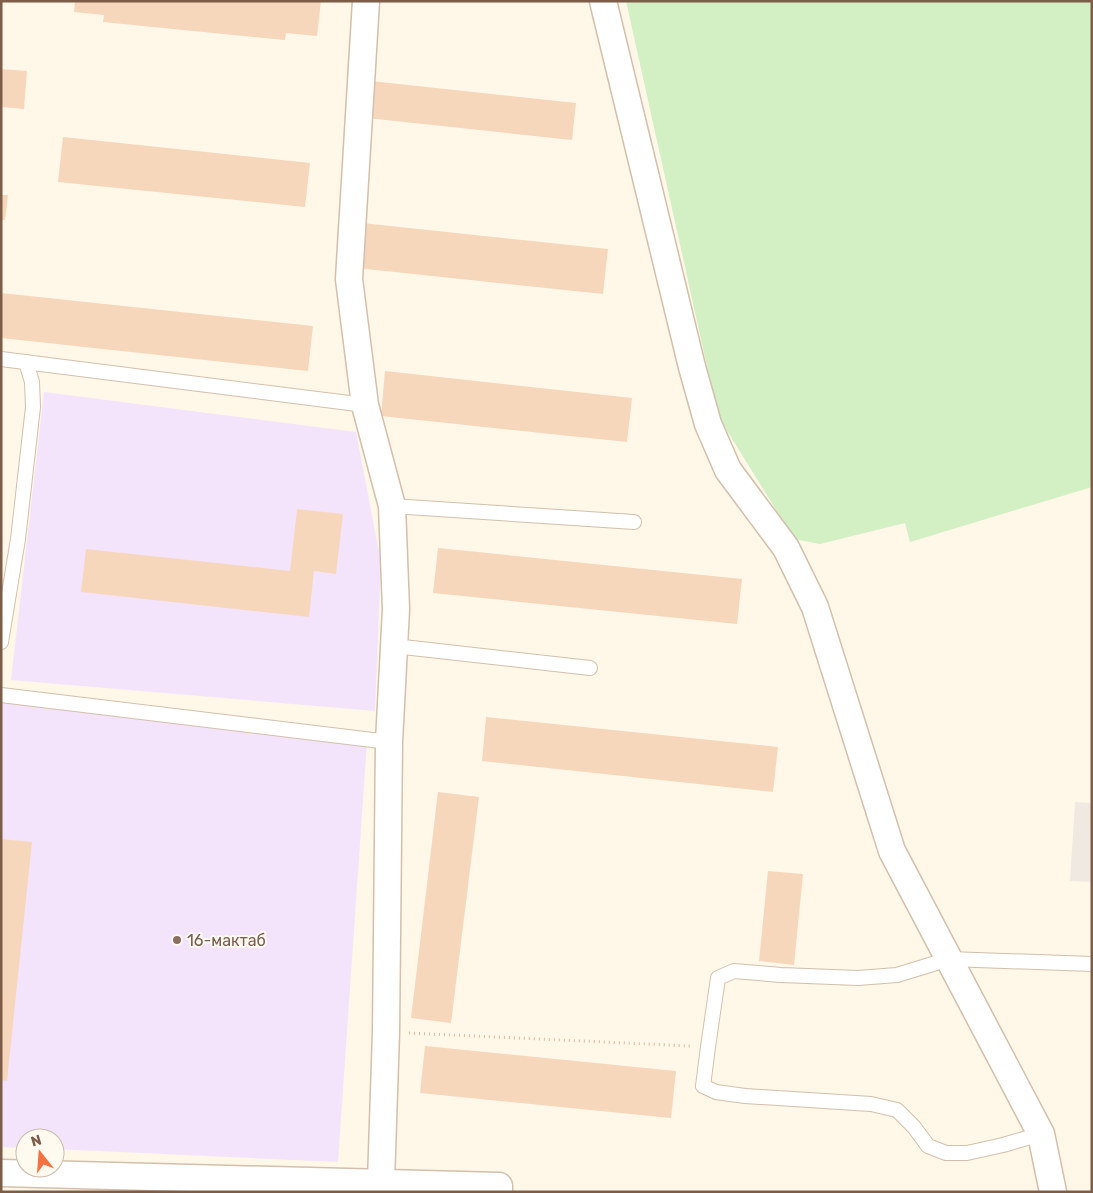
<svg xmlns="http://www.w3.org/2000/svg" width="1093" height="1193" viewBox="0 0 1093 1193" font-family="Rubik,sans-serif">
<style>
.industrial{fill:#efe9e1}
.education{fill:#f4e4fb}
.green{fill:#d3efc4}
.building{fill:#f7d7bc}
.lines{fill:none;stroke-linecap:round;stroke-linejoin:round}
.lane-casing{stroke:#d3bfab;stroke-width:16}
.street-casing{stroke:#d3bfab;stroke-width:29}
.path{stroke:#ddba9e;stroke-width:3;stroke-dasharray:1 4;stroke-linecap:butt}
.lane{stroke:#fff;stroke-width:14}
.street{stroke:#fff;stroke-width:26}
.education-dot{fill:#8d6e63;stroke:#fffaf0;stroke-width:2}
.labels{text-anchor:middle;stroke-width:4;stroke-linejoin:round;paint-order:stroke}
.education-label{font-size:16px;fill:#785e54;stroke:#fffaf0;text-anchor:start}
</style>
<rect width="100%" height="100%" fill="#fff7e8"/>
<polygon class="industrial" points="1075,802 1092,803 1092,882 1070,881"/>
<g class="education">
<polygon points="44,392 356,432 381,562 375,711 11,680"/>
<polygon points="1,699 367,742 338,1162 55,1149 55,1138 25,1138 25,1148 1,1147"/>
</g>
<polygon class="green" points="626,1 1092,1 1092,487 910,542 905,523 820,544 794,539 718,416"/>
<g class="building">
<polygon points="75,1 321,1 317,36 286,33 285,40 103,22 104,15 74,12"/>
<polygon points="1,69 27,71 24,109 1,107"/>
<polygon points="371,81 576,103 572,140 367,118"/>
<polygon points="63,137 310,163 305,207 58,182"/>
<polygon points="1,195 8,195 5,220 1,220"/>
<polygon points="362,223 608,249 603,294 357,268"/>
<polygon points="1,293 313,326 308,371 1,338"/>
<polygon points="385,371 632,398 627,442 381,416"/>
<polygon points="297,509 343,514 336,574 314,571 309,617 81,592 86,549 290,571"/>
<polygon points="438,548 742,579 737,624 433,593"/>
<polygon points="486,717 778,747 773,792 482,761"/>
<polygon points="438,792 479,797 451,1023 411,1018"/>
<polygon points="1,839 32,842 7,1081 1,1080"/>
<polygon points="768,871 803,874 794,965 759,961"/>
<polygon points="425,1046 676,1071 671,1118 420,1093"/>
</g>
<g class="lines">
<g class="lane-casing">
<g id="lane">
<polyline points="1,359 365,405"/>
<polyline points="392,506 634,522"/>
<polyline points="1,642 18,539 33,407 32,382 26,362"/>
<polyline points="394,646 590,668"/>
<polyline points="1,695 389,742"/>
<polyline points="1041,1134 1003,1145 967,1153 946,1153 928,1146 914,1127 897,1110 871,1104 745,1096 716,1092 703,1086 708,1047 718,978 734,971 781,975 858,978 897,975 949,959 1092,964"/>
</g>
</g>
<g class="street-casing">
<g id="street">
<polyline points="366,1 349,279 365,405 392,506 396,609 389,742 386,1032 381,1182"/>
<polyline points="603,1 692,367 708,424 728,470 786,548 815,607 892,851 1041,1134 1053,1192"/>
<polyline points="1,1173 499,1186 499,1192"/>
</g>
</g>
<polyline class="path" points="409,1033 690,1046"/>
<use href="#lane" class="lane"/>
<use href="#street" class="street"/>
</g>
<circle class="education-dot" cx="177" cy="940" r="5"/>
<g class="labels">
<g class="education-label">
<text x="187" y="946">16-мактаб</text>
</g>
</g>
<rect width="1093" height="1193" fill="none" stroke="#7d5d48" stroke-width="5"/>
<g transform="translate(40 1153) rotate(343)"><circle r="24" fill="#fffaf0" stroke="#cbbbad"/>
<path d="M0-4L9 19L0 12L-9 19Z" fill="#f57240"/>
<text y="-8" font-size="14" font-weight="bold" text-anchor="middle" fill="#7d5d48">N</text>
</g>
</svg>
